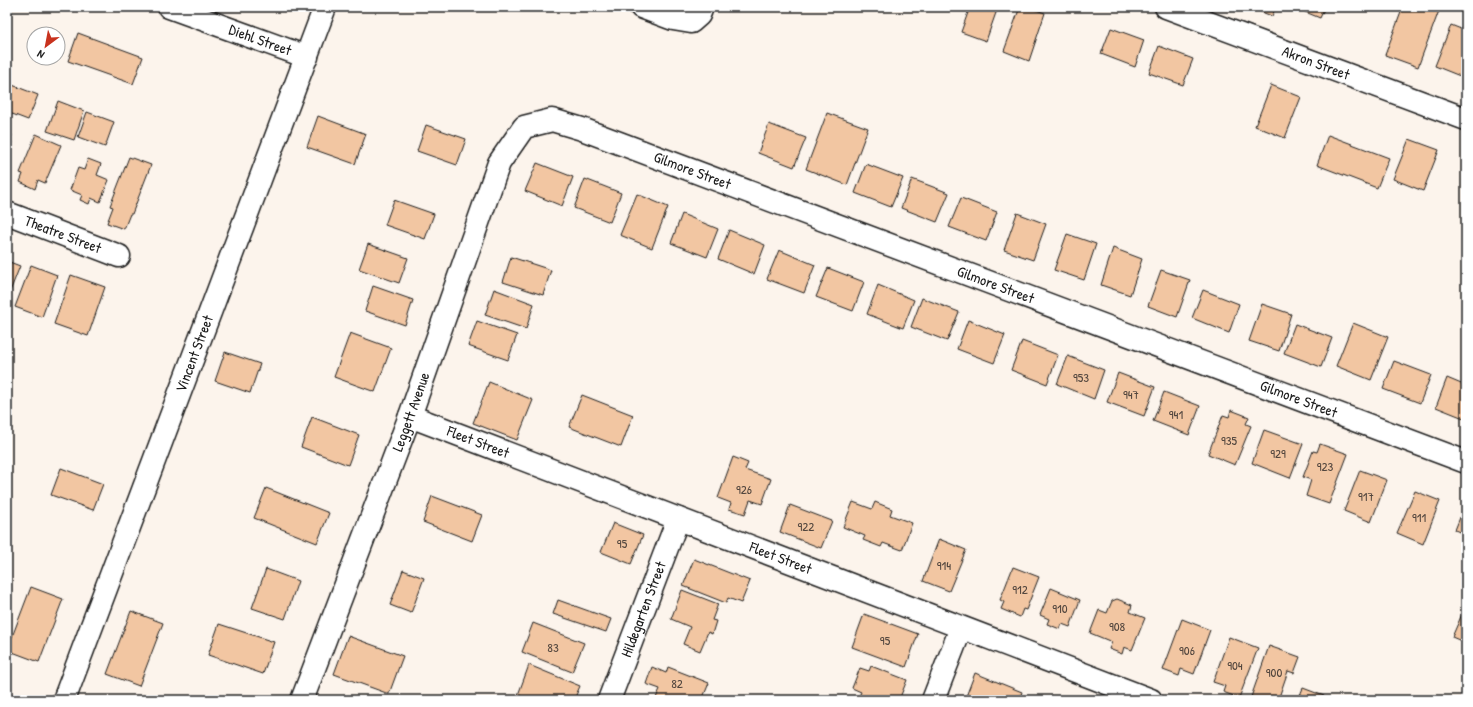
<svg xmlns="http://www.w3.org/2000/svg" width="1473" height="707" viewBox="0 0 1473 707" font-family="'Patrick Hand',sans-serif">
<style>
.building{fill:#f2c6a2;stroke:#1c1c1c}
.lines{fill:none;stroke-linecap:round;stroke-linejoin:round}
.minor-casing{stroke:#1c1c1c;stroke-width:25}
.minor{stroke:#fff;stroke-width:22}
.labels{text-anchor:middle;stroke-width:3;stroke-linejoin:round;paint-order:stroke}
.number-label{font-size:13px;fill:#52463e}
.street-label{font-size:15px;fill:#1c1c1c;stroke:#fff}
</style>
<rect width="100%" height="100%" fill="#fcf4ec"/>
<filter id="ink" filterUnits="userSpaceOnUse"><feTurbulence type="fractalNoise" baseFrequency=".025" numOctaves="2"/><feDisplacementMap in="SourceGraphic" scale="8" xChannelSelector="R" yChannelSelector="G"/><feConvolveMatrix kernelMatrix="1 2 1 2 8 2 1 2 1" color-interpolation-filters="sRGB"/></filter>
<g filter="url(#ink)">
<g class="building">
<polygon points="970,7 998,7 986,41 961,32"/>
<polygon points="1020,7 1027,7 1045,13 1029,61 1004,51"/>
<polygon points="1248,7 1276,7 1272,16"/>
<polygon points="1293,7 1325,7 1320,18"/>
<polygon points="1403,7 1440,8 1418,67 1385,55"/>
<polygon points="1451,25 1466,31 1465,78 1435,66"/>
<polygon points="1111,28 1144,40 1135,67 1101,54"/>
<polygon points="78,33 143,57 133,84 68,61"/>
<polygon points="1159,46 1193,59 1183,85 1149,73"/>
<polygon points="7,83 38,95 28,120 7,112"/>
<polygon points="1271,85 1301,97 1285,138 1255,126"/>
<polygon points="58,101 84,111 74,140 47,131"/>
<polygon points="87,112 114,122 105,147 78,137"/>
<polygon points="827,113 868,128 847,185 806,169"/>
<polygon points="318,116 366,134 355,164 307,147"/>
<polygon points="769,124 806,138 794,167 758,153"/>
<polygon points="426,125 466,139 457,165 417,151"/>
<polygon points="7,133 12,135 10,141 12,142 7,154"/>
<polygon points="36,134 61,145 45,183 38,180 35,189 20,182 23,174 20,173"/>
<polygon points="1328,135 1389,158 1377,188 1317,165"/>
<polygon points="1409,139 1439,150 1423,191 1393,179"/>
<polygon points="129,157 151,165 132,214 130,214 124,229 107,223 113,207 110,206"/>
<polygon points="88,159 101,164 97,175 109,180 100,202 91,198 89,204 80,200 82,195 70,190 78,168 84,170"/>
<polygon points="537,163 573,177 562,206 525,191"/>
<polygon points="866,164 903,178 891,207 855,193"/>
<polygon points="585,179 621,193 610,222 574,208"/>
<polygon points="912,179 949,193 937,222 901,208"/>
<polygon points="637,194 668,207 652,248 620,235"/>
<polygon points="961,198 997,212 986,241 949,227"/>
<polygon points="394,200 434,214 425,239 385,225"/>
<polygon points="1017,213 1046,224 1033,260 1004,250"/>
<polygon points="682,214 718,229 707,257 671,243"/>
<polygon points="729,230 765,245 754,274 718,259"/>
<polygon points="1067,234 1096,244 1084,280 1054,270"/>
<polygon points="368,244 408,258 399,283 359,269"/>
<polygon points="1113,248 1142,259 1130,295 1101,285"/>
<polygon points="779,250 815,265 804,293 767,279"/>
<polygon points="511,257 551,270 543,295 503,282"/>
<polygon points="7,261 20,266 7,299"/>
<polygon points="31,265 57,275 42,317 15,307"/>
<polygon points="828,268 864,282 853,311 816,297"/>
<polygon points="1161,270 1190,280 1177,317 1148,306"/>
<polygon points="71,275 105,287 88,336 54,324"/>
<polygon points="878,285 914,300 903,328 867,314"/>
<polygon points="373,286 413,300 405,325 365,311"/>
<polygon points="494,289 534,304 526,329 485,315"/>
<polygon points="1203,290 1239,304 1229,333 1192,318"/>
<polygon points="922,298 959,312 947,341 911,327"/>
<polygon points="1262,304 1291,314 1279,351 1249,341"/>
<polygon points="968,320 1005,335 994,363 957,349"/>
<polygon points="477,321 517,335 508,360 468,346"/>
<polygon points="1353,323 1388,337 1371,380 1336,366"/>
<polygon points="1295,324 1332,338 1321,367 1284,353"/>
<polygon points="350,333 391,348 375,392 334,377"/>
<polygon points="1022,341 1058,355 1047,384 1011,370"/>
<polygon points="225,352 260,364 250,393 215,381"/>
<polygon points="1068,356 1104,370 1094,399 1057,384"/>
<polygon points="1394,361 1431,375 1420,403 1383,389"/>
<polygon points="1118,373 1155,387 1144,416 1107,402"/>
<polygon points="1447,378 1466,386 1466,419 1436,407"/>
<polygon points="489,382 533,400 517,440 473,423"/>
<polygon points="1164,392 1200,406 1189,435 1153,421"/>
<polygon points="582,395 633,415 621,447 569,427"/>
<polygon points="1231,410 1249,417 1246,424 1251,426 1235,465 1208,454 1223,415 1229,417"/>
<polygon points="312,417 359,435 348,465 301,447"/>
<polygon points="1264,430 1303,444 1290,478 1252,463"/>
<polygon points="1320,444 1348,454 1329,504 1306,496 1311,480 1303,477 1313,451 1317,452"/>
<polygon points="733,457 748,463 745,470 771,479 762,504 750,500 745,514 729,509 731,503 718,498"/>
<polygon points="61,468 103,484 93,510 51,495"/>
<polygon points="1360,470 1387,480 1371,522 1344,511"/>
<polygon points="266,488 329,513 317,543 254,518"/>
<polygon points="1415,491 1440,501 1423,544 1397,533"/>
<polygon points="432,496 482,515 472,541 423,522"/>
<polygon points="853,502 872,509 875,502 892,509 890,515 912,523 902,550 883,543 881,547 863,540 865,536 843,527"/>
<polygon points="790,505 832,521 821,548 780,532"/>
<polygon points="1463,510 1466,512 1466,535 1455,530"/>
<polygon points="613,523 643,535 631,564 601,552"/>
<polygon points="939,539 966,550 949,591 923,581"/>
<polygon points="694,559 750,581 741,603 728,598 726,603 683,586"/>
<polygon points="1013,567 1039,577 1026,610 1023,609 1020,617 1001,609 1004,602 1000,600"/>
<polygon points="266,569 298,581 285,619 252,608"/>
<polygon points="403,570 424,578 411,613 390,605"/>
<polygon points="31,587 63,599 39,662 7,650"/>
<polygon points="1051,588 1080,600 1070,627 1062,624 1060,629 1047,624 1049,619 1040,615"/>
<polygon points="682,590 718,604 712,620 716,621 712,634 708,632 700,651 683,644 690,627 671,619"/>
<polygon points="1117,599 1132,605 1130,612 1145,618 1132,650 1124,647 1122,654 1109,649 1112,642 1090,633 1099,610 1107,613 1112,601"/>
<polygon points="558,600 611,619 606,632 553,614"/>
<polygon points="1466,605 1466,643 1452,637"/>
<polygon points="131,611 163,623 139,686 107,674"/>
<polygon points="864,614 918,634 906,667 852,647"/>
<polygon points="1182,619 1210,630 1194,674 1181,669 1179,676 1163,670"/>
<polygon points="533,623 584,643 572,672 522,652"/>
<polygon points="219,624 274,642 263,674 208,655"/>
<polygon points="348,636 403,656 389,694 334,674"/>
<polygon points="1229,637 1258,648 1239,698 1223,692 1225,686 1213,682"/>
<polygon points="1269,646 1300,657 1294,673 1288,671 1278,700 1250,700"/>
<polygon points="529,665 580,686 574,700 531,700 518,695"/>
<polygon points="871,666 907,680 899,700 869,700 859,696 861,692 852,688 860,668 869,671"/>
<polygon points="652,667 666,673 668,667 709,683 702,700 663,700 656,698 660,689 646,684"/>
<polygon points="975,673 1022,692 1019,700 965,699"/>
<polygon points="1303,688 1324,696 1322,700 1298,700"/>
</g>
<g class="lines">
<g class="minor-casing">
<g id="minor">
<path id="s1" d="M169,7l138,50"/>
<polyline points="641,7 673,19 691,22 699,15 702,7"/>
<path id="s2" d="M1166,7l300,112"/>
<path id="s3" d="M7,213l112,43"/>
<path id="s4" d="M410,416l741,284"/>
<path id="s5" d="M64,700l261,-693"/>
<path id="s6" d="M302,700l108,-284 89,-253 25,-36 28,-7 30,9 884,333"/>
<path id="s7" d="M609,700l69,-181"/>
<polyline points="933,700 961,628"/>
</g>
</g>
<use href="#minor" class="minor"/>
</g>
</g>
<g class="labels">
<g class="number-label">
<text x="1081" y="382">953</text>
<text x="1131" y="399">947</text>
<text x="1176" y="419">941</text>
<text x="1229" y="445">935</text>
<text x="1278" y="458">929</text>
<text x="1325" y="471">923</text>
<text x="744" y="494">926</text>
<text x="1366" y="501">917</text>
<text x="1419" y="522">911</text>
<text x="806" y="531">922</text>
<text x="622" y="548">95</text>
<text x="944" y="570">914</text>
<text x="1020" y="594">912</text>
<text x="1060" y="613">910</text>
<text x="1117" y="631">908</text>
<text x="885" y="645">95</text>
<text x="553" y="652">83</text>
<text x="1187" y="655">906</text>
<text x="1235" y="670">904</text>
<text x="1274" y="677">900</text>
<text x="677" y="688">82</text>
</g>
<g class="street-label">
<text dy="5" stroke="none"><textPath href="#s1" startOffset="97">Diehl Street</textPath></text>
<text dy="5" stroke="none"><textPath href="#s2" startOffset="160">Akron Street</textPath></text>
<text dy="5" stroke="none"><textPath href="#s6" startOffset="794">Gilmore Street</textPath></text>
<text dy="5" stroke="none"><textPath href="#s3" startOffset="60">Theatre Street</textPath></text>
<text dy="5" stroke="none"><textPath href="#s6" startOffset="1118">Gilmore Street</textPath></text>
<text dy="5" stroke="none"><textPath href="#s5" startOffset="370">Vincent Street</textPath></text>
<text dy="5" stroke="none"><textPath href="#s6" startOffset="1442">Gilmore Street</textPath></text>
<text dy="5" stroke="none"><textPath href="#s6" startOffset="308">Leggett Avenue</textPath></text>
<text dy="5" stroke="none"><textPath href="#s4" startOffset="73">Fleet Street</textPath></text>
<text dy="5" stroke="none"><textPath href="#s4" startOffset="397">Fleet Street</textPath></text>
<text dy="5" stroke="none"><textPath href="#s7" startOffset="97">Hildegarten Street</textPath></text>
</g>
</g>
<rect width="1473" height="707" fill="none" stroke="#fff" stroke-width="24"/>
<rect x="12" y="12" width="1449" height="683" fill="none" stroke="#1c1c1c" stroke-width="1.5" filter="url(#ink)"/>
<g transform="translate(46 46) rotate(212)"><circle r="19" fill="#ffffff" stroke="#a4a4a4"/>
<path d="M0-3L7 15L0 10L-7 15Z" fill="#c8321e"/>
<text y="-6" font-size="11" font-weight="bold" text-anchor="middle" fill="#1c1c1c">N</text>
</g>
</svg>
